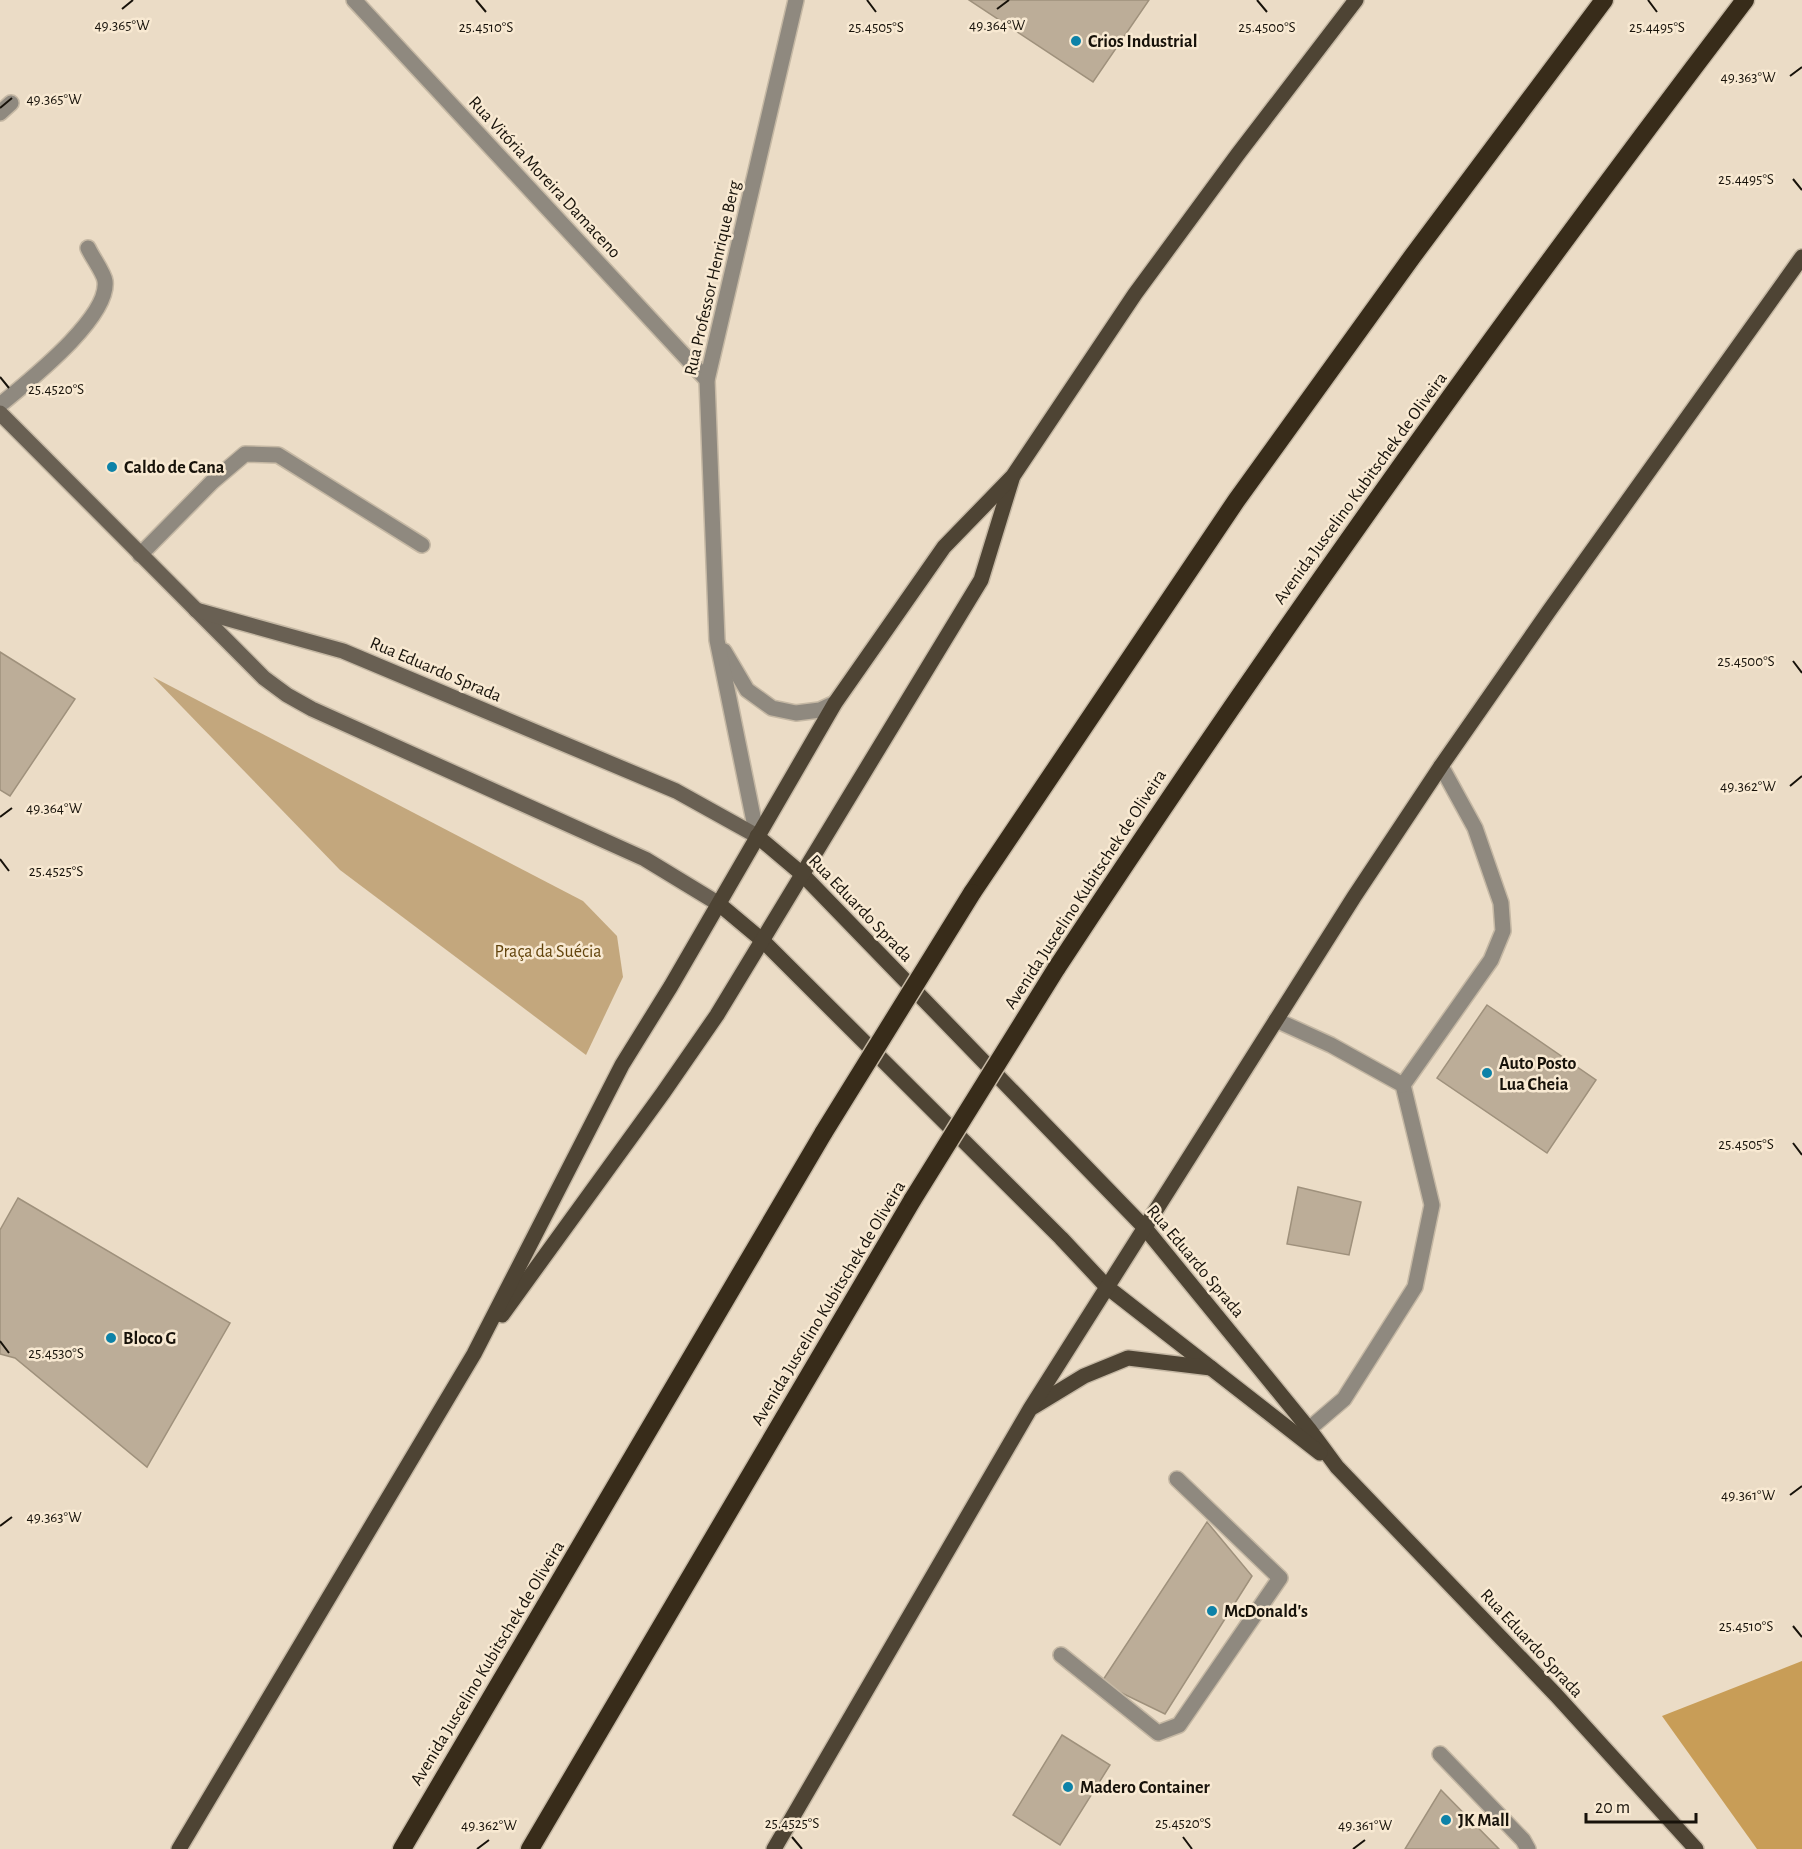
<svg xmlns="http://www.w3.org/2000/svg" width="1802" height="1849" viewBox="0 0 1802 1849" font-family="'Alegreya Sans',sans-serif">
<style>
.green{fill:#c3a77d}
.forest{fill:#c89d57}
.building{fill:#bcad98;stroke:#9f917c;stroke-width:1.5}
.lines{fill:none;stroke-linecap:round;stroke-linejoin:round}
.lane-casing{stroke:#c5b8a4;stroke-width:18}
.street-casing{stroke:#c5b8a4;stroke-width:18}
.secondary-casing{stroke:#c5b8a4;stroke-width:18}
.primary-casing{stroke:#c5b8a4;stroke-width:18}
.highway-casing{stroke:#c5b8a4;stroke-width:21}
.lane{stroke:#8f897f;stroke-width:15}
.street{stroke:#8f897f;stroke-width:15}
.secondary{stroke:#696053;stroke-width:15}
.primary{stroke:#4e4434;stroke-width:15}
.highway{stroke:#382c1a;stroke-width:18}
.highway-bridge-casing{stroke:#c5b8a4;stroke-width:21;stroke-linecap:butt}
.highway-bridge{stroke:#382c1a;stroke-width:18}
.ticks{fill:none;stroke:#17120a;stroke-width:2}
.poi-dot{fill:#0d82a8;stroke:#f8e9d2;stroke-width:2}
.labels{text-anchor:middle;stroke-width:5;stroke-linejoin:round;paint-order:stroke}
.poi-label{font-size:18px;font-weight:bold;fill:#17120a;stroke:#f8e9d2;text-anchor:start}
.street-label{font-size:18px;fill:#17120a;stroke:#f8e9d2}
.park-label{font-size:18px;fill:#62440c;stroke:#f8e9d2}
.ticks-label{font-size:15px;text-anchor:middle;fill:#17120a;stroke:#f8e9d2;stroke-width:5;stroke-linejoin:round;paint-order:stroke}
</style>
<rect width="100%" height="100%" fill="#ebdcc6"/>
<polygon class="green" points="153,677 583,901 617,936 623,977 586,1055 340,870"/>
<polygon class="forest" points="1802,1661 1802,1849 1757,1849 1662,1716"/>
<g class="building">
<polygon points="969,0 1149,0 1093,82"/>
<polygon points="0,652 75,699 10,796 0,790"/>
<polygon points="1487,1005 1596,1080 1547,1153 1437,1078"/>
<polygon points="1298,1187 1361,1202 1349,1255 1287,1244"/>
<polygon points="18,1198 230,1323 147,1467 15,1358 0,1354 0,1230"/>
<polygon points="1207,1522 1252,1576 1165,1714 1101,1683"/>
<polygon points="1062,1735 1110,1765 1060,1845 1013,1815"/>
<polygon points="1441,1790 1499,1849 1405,1849"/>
</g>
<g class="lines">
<g class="lane-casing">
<g id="lane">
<polyline points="0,113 11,103"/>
<path d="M0,405c26,-22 110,-87 105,-124 -1,-8 -13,-24 -17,-33"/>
<polyline points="140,555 212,482 245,454 278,455 422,545"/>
<polyline points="1276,1020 1331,1045 1403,1085 1432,1205 1415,1287 1344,1399 1309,1429"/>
<polyline points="1403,1085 1491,960 1503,931 1501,903 1475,828 1441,766"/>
<polyline points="1061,1655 1158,1733 1179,1725 1280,1578 1177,1479"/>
<polyline points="1440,1754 1523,1840 1528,1849"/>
</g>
</g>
<g class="street-casing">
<g id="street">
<polyline points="354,0 707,380"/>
<polyline points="724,651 747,690 772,708 796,713 820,710 835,703"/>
<polyline points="757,836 717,640 707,380 796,0"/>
</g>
</g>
<g class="secondary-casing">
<g id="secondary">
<polyline points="0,413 264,678 287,695 312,709 645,859 719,904"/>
<polyline points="196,610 343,651 676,791 757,836"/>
</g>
</g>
<g class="primary-casing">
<g id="primary">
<polyline points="757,836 802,874 1145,1228 1309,1429 1337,1467 1556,1695 1696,1849"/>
<polyline points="719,904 762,940 1061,1238 1107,1287 1320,1453"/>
<polyline points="502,1315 663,1093 717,1015 854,789 981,580 1012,479"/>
<polyline points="1033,1407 1084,1376 1128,1358 1211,1368"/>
<polyline points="179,1849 474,1354 622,1065 671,986 835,703 944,547 1013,476 1135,294 1238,154 1356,0"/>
<polyline points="774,1849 1030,1409 1354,897 1441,766 1549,611 1802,257"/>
</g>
</g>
<g class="highway-casing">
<g id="highway">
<polyline points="972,893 1236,501 1412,257 1604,0"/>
<path d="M1056,969c218,-332 449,-654 689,-969"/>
<polyline points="402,1849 824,1132"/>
<polyline points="530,1849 913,1199"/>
</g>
</g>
<use href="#lane" class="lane"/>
<use href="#street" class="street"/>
<use href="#secondary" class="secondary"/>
<use href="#primary" class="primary"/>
<use href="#highway" class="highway"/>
<g class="highway-bridge-casing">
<g id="highway-bridge">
<polyline points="824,1132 972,893"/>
<polyline points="913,1199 1056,969"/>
</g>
</g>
<use href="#highway-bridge" class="highway-bridge"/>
</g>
<path class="ticks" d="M476,0l10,12M867,0l9,12M1257,0l10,12M1648,0l9,12M122,9l11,-9M997,9l12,-9M1790,76l12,-9M0,108l12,-10M1793,179l9,11M0,377l9,11M1793,661l9,12M1790,786l12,-10M0,817l12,-9M0,859l9,12M1793,1143l9,12M0,1341l9,12M1790,1495l12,-9M0,1526l12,-9M1793,1626l9,11M792,1837l10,12M1183,1837l9,12M477,1849l12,-9M1353,1849l12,-9"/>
<g class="poi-dot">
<circle cx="1076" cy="41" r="6"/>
<circle cx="112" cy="467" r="6"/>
<circle cx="1487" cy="1073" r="6"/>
<circle cx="111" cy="1338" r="6"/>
<circle cx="1212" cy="1611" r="6"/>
<circle cx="1068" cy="1787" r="6"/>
<circle cx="1446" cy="1820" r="6"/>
</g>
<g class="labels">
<g class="poi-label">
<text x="1088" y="47">Crios Industrial</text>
<text x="124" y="473">Caldo de Cana</text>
<text x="1499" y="1069">Auto Posto<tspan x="1499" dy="21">Lua Cheia</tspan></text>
<text x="123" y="1344">Bloco G</text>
<text x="1224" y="1617">McDonald's</text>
<text x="1080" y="1793">Madero Container</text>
<text x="1458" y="1826">JK Mall</text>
</g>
<g class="street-label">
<text transform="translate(545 177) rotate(47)" y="6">Rua Vitória Moreira Damaceno</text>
<text transform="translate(712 278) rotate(-77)" y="6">Rua Professor Henrique Berg</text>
<text transform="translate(1360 488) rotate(-54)" y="6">Avenida Juscelino Kubitschek de Oliveira</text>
<text transform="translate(436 669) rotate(23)" y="6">Rua Eduardo Sprada</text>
<text transform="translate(1085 889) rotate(-57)" y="6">Avenida Juscelino Kubitschek de Oliveira</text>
<text transform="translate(861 908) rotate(46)" y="6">Rua Eduardo Sprada</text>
<text transform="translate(1196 1261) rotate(50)" y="6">Rua Eduardo Sprada</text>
<text transform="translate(828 1303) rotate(-59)" y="6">Avenida Juscelino Kubitschek de Oliveira</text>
<text transform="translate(1532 1643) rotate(47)" y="6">Rua Eduardo Sprada</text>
<text transform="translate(487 1663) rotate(-59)" y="6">Avenida Juscelino Kubitschek de Oliveira</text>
</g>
<g class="park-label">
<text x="548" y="957">Praça da Suécia</text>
</g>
</g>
<g class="ticks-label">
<text x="122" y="30">49.365°W</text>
<text x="997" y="30">49.364°W</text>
<text x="486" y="32">25.4510°S</text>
<text x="876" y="32">25.4505°S</text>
<text x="1267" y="32">25.4500°S</text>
<text x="1657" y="32">25.4495°S</text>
<text x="1748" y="82">49.363°W</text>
<text x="54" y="104">49.365°W</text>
<text x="1746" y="184">25.4495°S</text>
<text x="56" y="394">25.4520°S</text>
<text x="1746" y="666">25.4500°S</text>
<text x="1748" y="791">49.362°W</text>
<text x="54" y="813">49.364°W</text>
<text x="56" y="876">25.4525°S</text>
<text x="1746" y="1149">25.4505°S</text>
<text x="56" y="1358">25.4530°S</text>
<text x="1748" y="1500">49.361°W</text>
<text x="54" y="1522">49.363°W</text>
<text x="1746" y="1631">25.4510°S</text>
<text x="792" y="1828">25.4525°S</text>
<text x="1183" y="1828">25.4520°S</text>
<text x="489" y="1830">49.362°W</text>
<text x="1365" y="1830">49.361°W</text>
</g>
<path d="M1586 1813v9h110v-9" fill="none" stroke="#17120a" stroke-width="3"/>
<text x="1595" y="1813" font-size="18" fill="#17120a" stroke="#f8e9d2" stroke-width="4.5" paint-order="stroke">20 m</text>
</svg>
